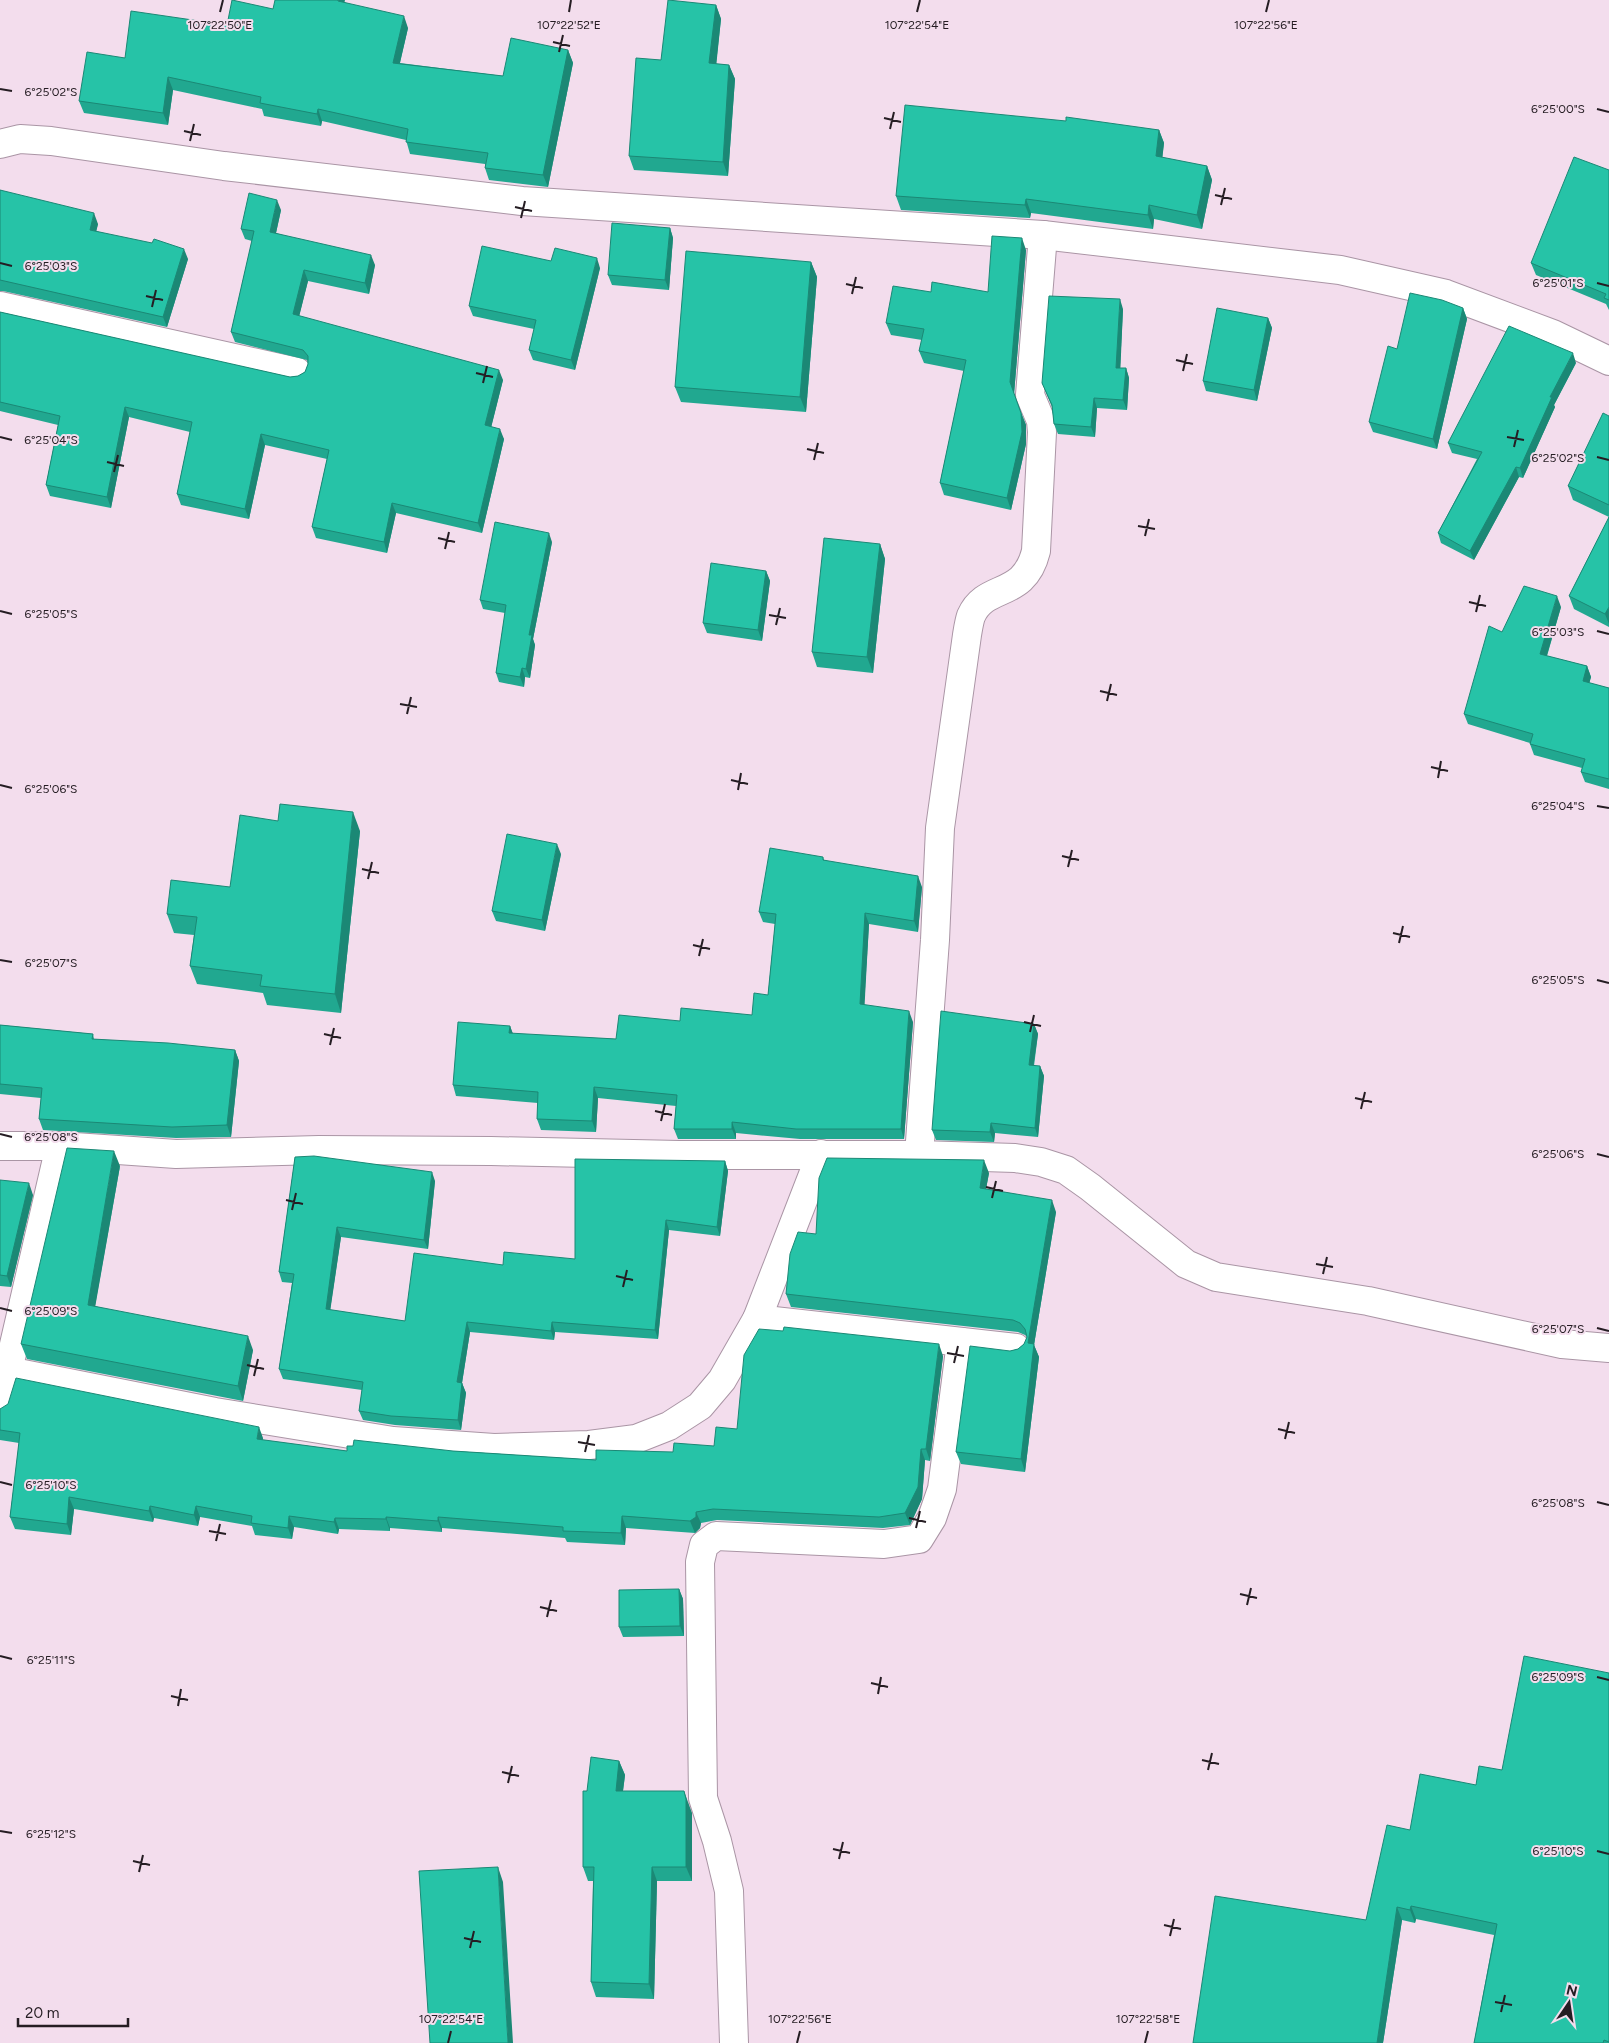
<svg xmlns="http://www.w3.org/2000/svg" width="1609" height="2043" viewBox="0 0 1609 2043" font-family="Figtree,sans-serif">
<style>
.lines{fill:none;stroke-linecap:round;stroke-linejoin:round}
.street-casing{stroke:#aa95a5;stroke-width:30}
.street{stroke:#fff;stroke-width:28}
.wall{fill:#21a890}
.shaded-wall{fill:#1b8875}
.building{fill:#26c3a7;stroke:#1b8875}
.ticks{fill:none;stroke:#251d23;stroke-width:2}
.ticks-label{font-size:12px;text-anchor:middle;fill:#251d23;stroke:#f3dded;stroke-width:4;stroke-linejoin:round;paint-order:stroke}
</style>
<rect width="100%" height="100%" fill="#f3dded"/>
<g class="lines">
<g class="street-casing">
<g id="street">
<polyline points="0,144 20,139 51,141 224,166 522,201 1043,235 1340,270 1446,294 1553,334 1609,361"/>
<polyline points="0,306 297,372"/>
<polyline points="0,1146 60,1146 176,1154 319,1150 491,1151 679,1155 919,1155 1015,1158 1041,1162 1066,1170 1090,1187 1186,1264 1216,1277 1368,1301 1562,1344 1609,1348"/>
<path d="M919,1155l16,-215 5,-112 27,-193c1,-6 2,-13 4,-19 15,-34 53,-16 65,-65l6,-119 -1,-11 -11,-26 13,-160"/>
<polyline points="757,1319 1016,1348"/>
<polyline points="8,1371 215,1412 393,1441 494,1448 589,1445 636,1439 669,1426 700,1406 722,1380 757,1319 821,1154"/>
<polyline points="0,1405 60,1146"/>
<polyline points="734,2043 729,1891 717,1841 703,1798 700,1562 704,1545 716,1536 884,1544 919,1539 932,1518 942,1489 961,1342"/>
</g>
</g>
<use href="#street" class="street"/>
</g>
<g class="wall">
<polygon points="344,2 408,28 400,63 503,76 568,50 573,63 548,187 489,180 485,168 485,164 410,154 406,140 322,121 321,126 264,116 262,109 173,90 168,125 84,113 79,101 125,58 273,9"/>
<polygon points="716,5 721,19 716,64 729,65 735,79 728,176 634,170 629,156 661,60"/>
<polygon points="1066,121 1159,130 1164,143 1162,158 1207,166 1212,180 1202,229 1154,219 1153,229 1031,213 1030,218 901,210 896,196"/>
<polygon points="1609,170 1609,310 1606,304 1536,275 1531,263"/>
<polygon points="0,190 98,224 96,231 188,259 167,327 3,291 0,291"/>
<polygon points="281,210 276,233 375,265 369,294 308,281 299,316 503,380 491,427 504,439 482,533 396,513 387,553 316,538 312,527 327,459 265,445 249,519 181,505 177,494 190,432 129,417 111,508 50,496 46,485 58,425 0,411 0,312 290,377 298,376 305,372 308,364 307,360 235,342 231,332 252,241 245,239 241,229"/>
<polygon points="670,228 673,238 669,290 612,285 608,275"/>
<polygon points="1026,250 1014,394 1026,425 1026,444 1011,510 944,495 940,483 964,371 924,363 919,351 922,340 891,335 886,323 931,292 988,292"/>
<polygon points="551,261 600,268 575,370 533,360 529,350 534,329 473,316 469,306"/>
<polygon points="811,262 817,277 806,412 681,402 675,387"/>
<polygon points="1463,308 1467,319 1437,449 1373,432 1369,422"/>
<polygon points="1123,309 1120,368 1126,368 1129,378 1127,410 1097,408 1095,437 1058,434 1054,424 1052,407 1042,383"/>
<polygon points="1268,318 1272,328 1257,401 1206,391 1203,381"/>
<polygon points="1576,363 1554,405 1555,407 1523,478 1519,477 1474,560 1441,543 1438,533 1477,459 1452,453 1448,443"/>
<polygon points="1609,416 1609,517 1573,500 1568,486"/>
<polygon points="1609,517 1609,627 1574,609 1569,596"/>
<polygon points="552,542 533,639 535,645 530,678 525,677 524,687 499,682 496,673 505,613 483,609 480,600"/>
<polygon points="880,544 885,559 873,673 817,667 812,652"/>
<polygon points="766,571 770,581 762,641 707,633 703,623"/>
<polygon points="1561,607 1547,656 1587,666 1591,677 1589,683 1609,688 1609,789 1585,782 1581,772 1582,768 1534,755 1530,744 1530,743 1468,724 1464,714 1502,632"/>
<polygon points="278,821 360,831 341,1013 267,1005 263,993 197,984 190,966 194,935 174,933 167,914 230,887"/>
<polygon points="561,854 545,931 496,921 492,911"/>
<polygon points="823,857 824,860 922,887 918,932 869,924 864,1005 913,1022 904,1139 800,1139 736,1133 736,1139 678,1139 674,1129 676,1106 598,1098 596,1132 541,1130 537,1119 538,1103 456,1096 453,1085 510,1026 513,1034 616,1039 680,1021 752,1015 768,995 775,924 763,922 759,912"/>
<polygon points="1034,1024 1038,1034 1034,1066 1040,1066 1044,1076 1038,1137 995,1133 994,1142 936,1140 932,1130"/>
<polygon points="0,1025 93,1034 94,1039 235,1050 239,1061 231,1137 176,1138 43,1130 39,1119 41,1098 0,1094"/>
<polygon points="295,1157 435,1181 428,1249 341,1237 330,1310 405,1321 503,1265 575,1259 725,1161 728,1171 720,1236 669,1230 658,1339 555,1332 554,1340 470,1332 462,1383 466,1393 461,1430 395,1425 363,1420 359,1411 362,1390 283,1379 279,1369 292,1283 282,1282 279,1272"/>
<polygon points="120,1166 95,1306 253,1350 243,1401 27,1359 21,1344"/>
<polygon points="989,1173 986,1189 1056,1212 1034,1345 1039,1357 1025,1472 961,1464 956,1452 1010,1351 1018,1349 1024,1344 1027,1337 1025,1335 1018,1332 791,1307 786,1294 816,1234"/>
<polygon points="0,1180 33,1195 11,1287 0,1286"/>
<polygon points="943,1356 930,1461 925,1460 922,1499 910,1525 883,1528 717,1520 701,1523 700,1528 695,1533 626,1528 625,1545 567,1542 565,1538 442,1528 442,1532 390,1528 390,1531 339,1529 338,1534 294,1527 292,1539 255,1535 252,1526 200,1517 198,1526 154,1518 153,1522 74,1509 71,1535 15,1529 10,1517 19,1443 0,1440 0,1409 263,1438 262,1440 347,1451 453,1451 596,1460 673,1452 714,1446 737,1429"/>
<polygon points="679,1589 683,1599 684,1636 623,1637 619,1627"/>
<polygon points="1609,1673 1609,2043 1474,2043 1494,1935 1416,1919 1415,1923 1402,1920 1383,2043 1193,2043 1366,1920 1410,1830 1476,1785 1502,1770"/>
<polygon points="619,1761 625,1775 623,1791 692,1813 692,1881 657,1881 654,1999 596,1997 591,1982 593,1881 588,1881 583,1867 587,1791"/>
</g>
<g class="shaded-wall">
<polygon points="338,0 345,0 342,13"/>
<polygon points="716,5 721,19 715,77 709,63"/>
<polygon points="404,16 408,28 397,75 393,63"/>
<polygon points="568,50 573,63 548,187 543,175"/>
<polygon points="729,65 735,79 728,176 723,162"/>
<polygon points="168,77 173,90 168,125 163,113"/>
<polygon points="318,109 322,121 321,126 317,114"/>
<polygon points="1159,130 1164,143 1161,170 1156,156"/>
<polygon points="1207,166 1212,180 1202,229 1197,215"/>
<polygon points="1026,199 1031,213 1030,218 1025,205"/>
<polygon points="277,200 281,210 274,242 270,232"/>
<polygon points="1149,205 1154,219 1153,229 1148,215"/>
<polygon points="94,213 98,224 94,241 90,230"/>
<polygon points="670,228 673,238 669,290 665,280"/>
<polygon points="1022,238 1026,250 1014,394 1010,382"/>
<polygon points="184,249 188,259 167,327 163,317"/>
<polygon points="371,255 375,265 369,294 365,283"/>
<polygon points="597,258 600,268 575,370 571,360"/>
<polygon points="811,262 817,277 806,412 800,397"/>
<polygon points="304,270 308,281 297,325 293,314"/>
<polygon points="1120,299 1123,309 1120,377 1116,368"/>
<polygon points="1463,308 1467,319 1437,449 1433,439"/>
<polygon points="1268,318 1272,328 1257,401 1254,390"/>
<polygon points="1573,353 1576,363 1554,405 1555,407 1523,478 1520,468 1550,397"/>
<polygon points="1126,368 1129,378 1127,410 1123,400"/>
<polygon points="499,370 503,380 489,436 485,425"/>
<polygon points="1094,398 1097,408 1095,437 1091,427"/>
<polygon points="125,407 129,417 111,508 107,497"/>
<polygon points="1021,413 1026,425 1026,444 1011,510 1007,498"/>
<polygon points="500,429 504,439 482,533 478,523"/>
<polygon points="261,434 265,445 249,519 245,509"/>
<polygon points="1516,467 1519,477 1474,560 1470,551"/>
<polygon points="392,503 396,513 387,553 384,542"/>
<polygon points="549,533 552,542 533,639 535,645 530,678 526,669 529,635"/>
<polygon points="880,544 885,559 873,673 867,657"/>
<polygon points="766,571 770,581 762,641 758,630"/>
<polygon points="1557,596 1561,607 1544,665 1540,654"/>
<polygon points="1609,607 1609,624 1605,614"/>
<polygon points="1587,666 1591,677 1587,692 1583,681"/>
<polygon points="522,668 525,677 524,687 520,677"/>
<polygon points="353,812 360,831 341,1013 335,994"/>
<polygon points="557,844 561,854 545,931 542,920"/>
<polygon points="918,876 922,887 918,932 914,921"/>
<polygon points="865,913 869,924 864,1015 860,1004"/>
<polygon points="909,1011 913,1022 904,1139 901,1129"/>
<polygon points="1034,1024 1038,1034 1032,1075 1029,1065"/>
<polygon points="510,1026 514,1037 509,1033"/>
<polygon points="235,1050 239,1061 231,1137 227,1125"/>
<polygon points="1040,1066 1044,1076 1038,1137 1035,1128"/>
<polygon points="594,1087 598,1098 596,1132 592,1121"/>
<polygon points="732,1122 736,1133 736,1139 732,1129"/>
<polygon points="991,1123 995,1133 994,1142 990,1132"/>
<polygon points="114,1151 120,1166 93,1319 88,1305"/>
<polygon points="984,1160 989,1173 984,1200 980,1188"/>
<polygon points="725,1161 728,1171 720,1236 717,1227"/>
<polygon points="432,1172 435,1181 428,1249 424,1240"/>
<polygon points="29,1183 33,1195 11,1287 7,1276"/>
<polygon points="1052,1200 1056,1212 1034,1345 1039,1357 1025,1472 1021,1459 1028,1343"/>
<polygon points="666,1220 669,1230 658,1339 655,1330"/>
<polygon points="337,1227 341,1237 329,1319 326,1309"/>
<polygon points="467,1322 470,1332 462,1383 466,1393 461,1430 458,1420 457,1382"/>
<polygon points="552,1322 555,1332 554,1340 551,1331"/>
<polygon points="248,1336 253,1350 243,1401 238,1386"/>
<polygon points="939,1344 943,1356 930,1461 926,1449"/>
<polygon points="259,1427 263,1438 261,1451 257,1439"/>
<polygon points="921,1449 925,1460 922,1499 910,1525 905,1513"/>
<polygon points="69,1497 74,1509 71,1535 67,1524"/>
<polygon points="150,1506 154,1518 153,1522 149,1511"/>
<polygon points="196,1506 200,1517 198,1526 194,1515"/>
<polygon points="696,1512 701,1523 700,1528 695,1533 690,1521"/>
<polygon points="289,1516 294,1527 292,1539 288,1528"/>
<polygon points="622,1516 626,1528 625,1545 621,1533"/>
<polygon points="386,1517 390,1528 390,1531 386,1519"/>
<polygon points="438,1517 442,1528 442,1532 438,1521"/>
<polygon points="335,1518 339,1529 338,1534 334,1522"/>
<polygon points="679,1589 683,1599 684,1636 680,1626"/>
<polygon points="619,1761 625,1775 621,1806 616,1791"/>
<polygon points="684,1791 692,1813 692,1881 686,1867"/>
<polygon points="498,1867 503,1882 513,2043 508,2043"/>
<polygon points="652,1867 657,1881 654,1999 649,1984"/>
<polygon points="1411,1906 1416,1919 1415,1923 1410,1910"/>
<polygon points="1397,1907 1402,1920 1383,2043 1377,2043"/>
</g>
<g class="building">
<polygon points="232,0 273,9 275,0 338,0 338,1 404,16 393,63 503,76 511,38 568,50 543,175 485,168 488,153 406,142 408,129 318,109 317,114 260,103 261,97 168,77 163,113 79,101 87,52 125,58 131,11 227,25"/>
<polygon points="668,0 716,5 709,63 729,65 723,162 629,156 636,58 661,60"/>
<polygon points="905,105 1066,121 1066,117 1159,130 1156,156 1207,166 1197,215 1149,205 1148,215 1026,199 1025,205 896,196"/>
<polygon points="1574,157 1609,170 1609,300 1604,298 1606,294 1531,263"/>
<polygon points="0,190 94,213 90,230 152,243 154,239 184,249 163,317 0,280"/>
<polygon points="249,193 277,200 270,232 371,255 365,283 304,270 293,314 499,370 485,425 500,429 478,523 392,503 384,542 312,527 329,450 261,434 245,509 177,494 192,422 125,407 107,497 46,485 60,416 0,402 0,312 290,377 298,376 305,372 308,364 308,356 303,350 231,332 254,231 241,229"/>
<polygon points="612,223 670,228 665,280 608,275"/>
<polygon points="992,236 1022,238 1010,382 1021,413 1022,432 1007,498 940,483 966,360 919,351 924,329 886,323 893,286 931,292 932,282 988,292"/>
<polygon points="482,246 551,261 555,248 597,258 571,360 529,350 536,320 469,306"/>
<polygon points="686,251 811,262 800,397 675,387"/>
<polygon points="1410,293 1442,300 1463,308 1433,439 1369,422 1388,346 1397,349"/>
<polygon points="1049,296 1120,299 1116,368 1126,368 1123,400 1094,398 1091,427 1054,424 1052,405 1042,383"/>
<polygon points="1217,308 1268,318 1254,390 1203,381"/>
<polygon points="1509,326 1573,353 1550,397 1552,397 1520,468 1516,467 1470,551 1438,533 1482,452 1448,443"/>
<polygon points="1603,413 1609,416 1609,505 1568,486"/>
<polygon points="1609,517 1609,607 1605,614 1569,596"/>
<polygon points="495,522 549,533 529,635 532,635 526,669 522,668 520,677 496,673 506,605 480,600"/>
<polygon points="824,538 880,544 867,657 812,652"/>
<polygon points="711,563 766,571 758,630 703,623"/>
<polygon points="1524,586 1557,596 1540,654 1587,666 1583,681 1609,688 1609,779 1581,772 1585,759 1530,744 1533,734 1464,714 1489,626 1502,632"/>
<polygon points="280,804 353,812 335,994 260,986 262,975 190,966 197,917 167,914 171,880 230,887 240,815 278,821"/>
<polygon points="507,834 557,844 542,920 492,911"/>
<polygon points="770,848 823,857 823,860 918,876 914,921 865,913 860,1004 909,1011 901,1129 796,1129 732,1122 732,1129 674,1129 677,1095 594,1087 592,1121 537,1119 538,1092 453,1085 458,1022 510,1026 509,1033 616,1039 619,1015 680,1021 681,1008 752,1015 754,993 768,995 776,914 759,912"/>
<polygon points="941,1011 1034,1024 1029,1065 1040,1066 1035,1128 991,1123 990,1132 932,1130"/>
<polygon points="0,1025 93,1034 92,1039 168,1043 235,1050 227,1125 172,1127 39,1119 42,1088 0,1084"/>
<polygon points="67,1148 114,1151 88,1305 248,1336 238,1386 21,1344"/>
<polygon points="314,1156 432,1172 424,1240 337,1227 326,1309 405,1321 414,1253 503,1265 504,1252 575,1259 575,1159 725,1161 717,1227 666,1220 655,1330 552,1322 551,1331 467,1322 457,1382 462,1383 458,1420 391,1416 359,1411 363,1382 279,1369 294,1274 279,1272 295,1157"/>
<polygon points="827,1158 984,1160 980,1188 1052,1200 1028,1343 1034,1344 1021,1459 956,1452 970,1346 1010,1351 1018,1349 1024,1344 1027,1337 1025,1329 1020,1323 1013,1320 786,1294 790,1254 798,1232 816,1234 819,1178"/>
<polygon points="0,1180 29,1183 7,1276 0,1275"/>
<polygon points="784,1327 939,1344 926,1449 921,1449 918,1487 905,1513 879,1517 713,1509 696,1512 696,1517 690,1521 622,1516 621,1533 563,1531 563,1527 438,1517 438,1521 386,1517 386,1519 335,1518 334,1522 289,1516 288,1528 251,1523 252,1516 196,1506 194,1515 150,1506 149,1511 69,1497 67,1524 10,1517 20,1433 0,1430 0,1409 8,1404 16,1378 259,1427 257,1439 347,1451 347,1446 353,1446 354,1440 453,1451 596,1460 596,1450 673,1452 674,1443 714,1446 716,1427 737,1429 744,1355 759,1329 783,1331"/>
<polygon points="679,1589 680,1626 619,1627 619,1590"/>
<polygon points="1524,1656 1609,1673 1609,2042 1604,2040 1603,2043 1474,2043 1497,1924 1411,1906 1410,1910 1397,1907 1377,2043 1193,2043 1215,1896 1366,1920 1387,1825 1410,1830 1420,1774 1476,1785 1479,1766 1502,1770"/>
<polygon points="591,1757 619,1761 616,1791 684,1791 686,1799 686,1867 652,1867 649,1984 591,1982 594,1867 583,1867 583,1791 587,1791"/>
<polygon points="498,1867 508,2043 430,2043 419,1871"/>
</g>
<path class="ticks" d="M220,12l3,-12M569,12l2,-12M917,12l3,-12M1266,12l3,-12M553,42l17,4M559,52l4,-17M0,89l12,2M1597,109l12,3M884,118l17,4M890,129l4,-17M184,131l17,4M190,141l4,-17M1215,195l17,4M1221,205l4,-17M515,207l17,4M521,218l4,-17M0,263l12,3M1597,283l12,3M846,284l17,4M852,294l4,-17M146,296l17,4M152,307l4,-17M1176,360l17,4M1183,371l4,-17M476,373l17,4M483,383l4,-17M0,437l12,3M1507,437l17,3M1514,447l4,-17M807,449l17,4M1597,457l12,3M814,460l4,-17M107,462l17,4M114,472l4,-17M1138,526l17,3M1145,536l4,-17M438,538l17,4M445,549l4,-17M1469,602l17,4M0,611l12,3M1476,612l4,-17M769,615l17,3M776,625l4,-17M1597,631l12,3M1100,691l17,4M1107,701l4,-17M400,704l17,3M407,714l4,-17M1431,767l17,4M1438,778l3,-17M731,780l17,4M0,785l12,3M738,790l3,-17M1597,806l12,2M1062,856l17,4M1068,867l4,-17M362,869l17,4M368,879l4,-17M1393,933l17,4M1399,943l4,-17M693,945l17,4M699,956l4,-17M0,960l12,2M1597,980l12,3M1024,1022l17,4M1030,1032l4,-17M324,1034l17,4M330,1045l4,-17M1355,1098l17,4M1361,1109l4,-17M655,1111l17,4M661,1121l4,-17M0,1134l12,3M1597,1154l12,3M986,1187l17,4M992,1198l4,-17M286,1200l17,4M292,1210l4,-17M1316,1264l17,3M1323,1274l4,-17M616,1276l17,4M623,1287l4,-17M0,1308l12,3M1597,1328l12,3M947,1353l17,3M954,1363l4,-17M247,1365l17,4M254,1376l4,-17M1278,1429l17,4M1285,1439l4,-17M578,1442l17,3M585,1452l4,-17M0,1482l12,3M1597,1502l12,3M909,1518l17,4M916,1528l4,-17M209,1531l17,3M216,1541l4,-17M1240,1594l17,4M1247,1605l4,-17M540,1607l17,4M547,1617l4,-17M0,1656l12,3M1597,1677l12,3M871,1683l17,4M878,1694l3,-17M171,1696l17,4M178,1706l3,-17M1202,1760l17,4M1208,1770l4,-17M502,1772l17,4M508,1783l4,-17M0,1831l12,2M833,1849l17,4M1597,1851l12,3M839,1859l4,-17M133,1861l17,4M139,1872l4,-17M1164,1925l17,4M1170,1936l4,-17M464,1938l17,4M470,1948l4,-17M1495,2002l17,3M1501,2012l4,-17M448,2043l3,-12M797,2043l3,-12M1145,2043l3,-12"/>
<g class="ticks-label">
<text x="220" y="29">107°22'50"E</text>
<text x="569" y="29">107°22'52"E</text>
<text x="917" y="29">107°22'54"E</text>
<text x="1266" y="29">107°22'56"E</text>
<text x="51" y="96">6°25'02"S</text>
<text x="1558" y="113">6°25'00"S</text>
<text x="51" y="270">6°25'03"S</text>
<text x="1558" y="287">6°25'01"S</text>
<text x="51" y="444">6°25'04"S</text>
<text x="1558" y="462">6°25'02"S</text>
<text x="51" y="618">6°25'05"S</text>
<text x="1558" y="636">6°25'03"S</text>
<text x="51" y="793">6°25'06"S</text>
<text x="1558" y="810">6°25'04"S</text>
<text x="51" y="967">6°25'07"S</text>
<text x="1558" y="984">6°25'05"S</text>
<text x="51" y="1141">6°25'08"S</text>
<text x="1558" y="1158">6°25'06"S</text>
<text x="51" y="1315">6°25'09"S</text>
<text x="1558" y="1333">6°25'07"S</text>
<text x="51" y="1489">6°25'10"S</text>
<text x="1558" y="1507">6°25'08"S</text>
<text x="51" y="1664">6°25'11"S</text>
<text x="1558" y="1681">6°25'09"S</text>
<text x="51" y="1838">6°25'12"S</text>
<text x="1558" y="1855">6°25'10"S</text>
<text x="451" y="2023">107°22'54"E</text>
<text x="800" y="2023">107°22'56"E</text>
<text x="1148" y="2023">107°22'58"E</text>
</g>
<g transform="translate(1569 2003) rotate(13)" stroke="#f3dded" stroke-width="4" paint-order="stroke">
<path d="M0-4L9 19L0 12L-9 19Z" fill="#251d23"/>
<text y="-8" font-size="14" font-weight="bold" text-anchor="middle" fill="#251d23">N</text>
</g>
<path d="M18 2018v8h110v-8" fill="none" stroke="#251d23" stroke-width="2.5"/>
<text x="25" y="2018" font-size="15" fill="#251d23" stroke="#f3dded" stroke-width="4" paint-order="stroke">20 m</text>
</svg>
